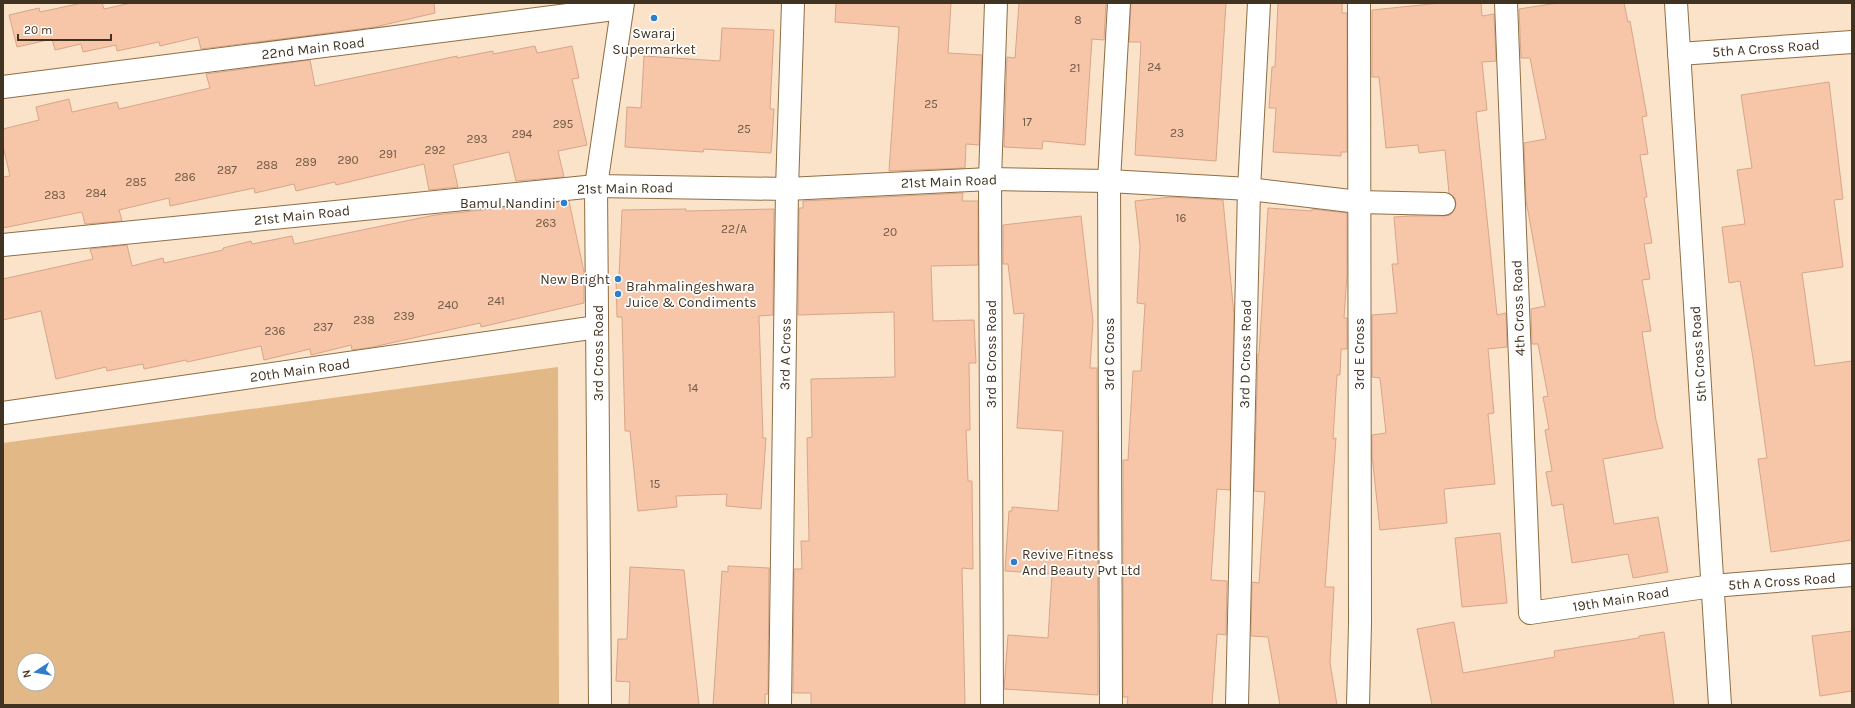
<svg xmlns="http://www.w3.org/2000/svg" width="1855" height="708" viewBox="0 0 1855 708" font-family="Karla,sans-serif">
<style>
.green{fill:#e1b886;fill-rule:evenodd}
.building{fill:#f7c5a8;stroke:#d7a689}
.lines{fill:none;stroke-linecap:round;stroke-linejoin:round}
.minor-casing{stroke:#8f6e44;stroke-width:24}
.minor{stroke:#fff;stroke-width:22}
.poi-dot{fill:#2d7ecd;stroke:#fff;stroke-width:1.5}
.labels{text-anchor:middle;stroke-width:3.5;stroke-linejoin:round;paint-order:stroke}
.number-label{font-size:12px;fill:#6e5843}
.poi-label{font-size:14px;fill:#413321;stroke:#fff;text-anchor:end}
.street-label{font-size:14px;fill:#413321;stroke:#fff}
</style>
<rect width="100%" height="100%" fill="#fae3c9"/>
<path class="green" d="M558,367l1,338h-556v-262zM24,660h24v24h-24z"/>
<g class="building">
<polygon points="82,3 102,3 104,9 131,3 434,3 435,13 375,27 201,49 198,37 160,46 159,42 117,51 116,45 83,52 81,44 55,50 52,39 17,47 9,15 39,8 40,12"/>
<polygon points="836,3 951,3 948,53 982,55 979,145 966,144 965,168 889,171 899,27 835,22"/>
<polygon points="1019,3 1106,3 1104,40 1092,39 1085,145 1043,141 1042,149 1004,147 1007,57 1015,58"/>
<polygon points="1131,3 1226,3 1216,161 1135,155 1141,42 1129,42"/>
<polygon points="1278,3 1342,3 1342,13 1347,13 1347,152 1341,152 1341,156 1273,152 1276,108 1269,108 1272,67 1275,67"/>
<polygon points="1441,3 1481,3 1482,16 1494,14 1496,61 1482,62 1487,110 1476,112 1497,315 1506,313 1507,347 1488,349 1494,413 1488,414 1495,484 1444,489 1447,523 1380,530 1372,455 1372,435 1386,433 1380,378 1372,377 1372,315 1397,313 1392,264 1398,264 1394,217 1410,216 1444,216 1450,215 1454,211 1456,204 1455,198 1449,193 1445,150 1419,153 1418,145 1386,148 1379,77 1372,77 1372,10"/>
<polygon points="1558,3 1624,3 1628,22 1630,21 1647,116 1642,117 1648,154 1640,155 1647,197 1644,198 1652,243 1644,244 1650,279 1642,280 1651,331 1642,332 1656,420 1663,448 1603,459 1614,524 1658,517 1668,572 1633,578 1628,554 1572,563 1563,504 1552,506 1546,472 1552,471 1545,430 1549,429 1543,397 1548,396 1538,344 1532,344 1531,309 1545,306 1526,200 1524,143 1546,139 1530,58 1521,58 1519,9"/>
<polygon points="722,28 774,30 770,109 774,109 771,153 704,149 703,152 625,147 627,107 641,108 644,56 720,61"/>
<polygon points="535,46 537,53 572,46 579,78 572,79 587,145 558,151 564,177 516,181 509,152 453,165 458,187 429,190 424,164 336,185 335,182 296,191 294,184 255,193 254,188 170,206 169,198 119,210 122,221 85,224 82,212 3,228 3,177 10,176 3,146 3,129 39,120 36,107 69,99 72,112 117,102 119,109 210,88 206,74 310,60 315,86 457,56 457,58 493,51 493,54"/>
<polygon points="1829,82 1843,199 1834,200 1843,267 1802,273 1815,366 1852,361 1852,540 1771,552 1758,459 1767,458 1753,358 1740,281 1729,283 1722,227 1745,224 1737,170 1752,168 1741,95"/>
<polygon points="963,193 962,201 978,201 978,265 931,266 933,321 974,320 976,363 969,363 970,430 966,430 968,481 972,481 973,569 962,568 965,705 811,705 811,693 793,693 794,569 802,569 801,541 809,541 807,438 812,437 811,379 895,377 894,312 798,315 799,208 803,208 803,201"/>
<polygon points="1171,197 1223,200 1234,315 1230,490 1217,489 1211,580 1227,581 1226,635 1217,634 1212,705 1127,705 1128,697 1123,697 1123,460 1128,460 1133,371 1141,371 1145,304 1137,303 1140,246 1135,201"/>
<polygon points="569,201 584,272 584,303 481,327 480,323 373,347 352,350 351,345 311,355 310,349 264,360 261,346 187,362 186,360 144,369 143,364 107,371 106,367 56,379 41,311 3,320 3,279 93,259 90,249 127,245 132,266 163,258 164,263 223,250 223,248 251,241 252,244 292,236 294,244 435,215"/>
<polygon points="1268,208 1312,211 1312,209 1347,213 1347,274 1344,318 1347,318 1347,349 1341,349 1340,375 1337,375 1333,439 1336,438 1325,587 1334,587 1330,663 1337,705 1280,705 1268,637 1251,636 1252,582 1259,583 1265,492 1254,491 1258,354 1259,354"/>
<polygon points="686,209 686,211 774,209 773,315 759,316 763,438 766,438 761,509 726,506 727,494 676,496 677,507 638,511 630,431 625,431 622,317 617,317 616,276 619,276 622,210"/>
<polygon points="1081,216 1093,321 1090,368 1097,368 1098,695 1004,689 1008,635 1048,638 1052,574 1005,571 1009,511 1012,511 1012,507 1058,511 1063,431 1017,428 1024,313 1014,314 1008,264 1003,264 1003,225"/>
<polygon points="1500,533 1507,603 1462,607 1455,538"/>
<polygon points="728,566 769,568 768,694 765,694 765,705 713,705 722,571 728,572"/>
<polygon points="630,567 684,570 699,705 629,705 630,682 616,681 618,639 627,639"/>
<polygon points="1454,622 1463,673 1555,657 1554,651 1639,638 1639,636 1664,632 1674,705 1432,705 1417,629"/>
<polygon points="1852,631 1852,691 1820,696 1812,636"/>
</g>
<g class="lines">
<g class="minor-casing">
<g id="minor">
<polyline points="1506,3 1530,613 1712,586 1852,575"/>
<polyline points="1676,3 1720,705"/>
<polyline points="1679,54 1852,42"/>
<polyline points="3,87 622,8"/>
<polyline points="3,245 596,186 787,189 990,179 1109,181 1249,189 1359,202 1444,204"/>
<polyline points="3,413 597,327"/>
<polyline points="600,705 596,186 623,3"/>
<polyline points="780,705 787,189 793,3"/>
<polyline points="992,705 990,179 996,3"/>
<polyline points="1111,705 1109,181 1119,3"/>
<polyline points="1237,705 1249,189 1259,3"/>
<polyline points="1358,705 1360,624 1359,3"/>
</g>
</g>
<use href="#minor" class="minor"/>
</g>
<g class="poi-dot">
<circle cx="654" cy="18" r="4"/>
<circle cx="564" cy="203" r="4"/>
<circle cx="618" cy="279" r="4"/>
<circle cx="618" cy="294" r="4"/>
<circle cx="1014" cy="562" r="4"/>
</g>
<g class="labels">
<g class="number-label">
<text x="1078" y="24">8</text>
<text x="1154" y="71">24</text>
<text x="1075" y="72">21</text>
<text x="931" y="108">25</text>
<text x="1027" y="126">17</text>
<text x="563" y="128">295</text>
<text x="744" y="133">25</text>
<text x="1177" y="137">23</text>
<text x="522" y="138">294</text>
<text x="477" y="143">293</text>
<text x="435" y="154">292</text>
<text x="388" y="158">291</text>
<text x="348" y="164">290</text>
<text x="306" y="166">289</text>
<text x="267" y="169">288</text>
<text x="227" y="174">287</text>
<text x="185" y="181">286</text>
<text x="136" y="186">285</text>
<text x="96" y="197">284</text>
<text x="55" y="199">283</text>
<text x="1181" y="222">16</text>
<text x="546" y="227">263</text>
<text x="734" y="233">22/A</text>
<text x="890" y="236">20</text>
<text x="496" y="305">241</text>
<text x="448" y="309">240</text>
<text x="404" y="320">239</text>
<text x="364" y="324">238</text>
<text x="323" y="331">237</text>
<text x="275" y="335">236</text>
<text x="693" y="392">14</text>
<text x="655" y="488">15</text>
</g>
<g class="poi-label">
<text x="654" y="38" text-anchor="middle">Swaraj<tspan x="654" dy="16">Supermarket</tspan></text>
<text x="556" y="208">Bamul Nandini</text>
<text x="610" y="284">New Bright</text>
<text x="626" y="291" text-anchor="start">Brahmalingeshwara<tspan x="626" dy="16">Juice &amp; Condiments</tspan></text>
<text x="1022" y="559" text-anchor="start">Revive Fitness<tspan x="1022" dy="16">And Beauty Pvt Ltd</tspan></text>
</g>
<g class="street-label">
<text transform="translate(313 48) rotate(-7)" y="5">22nd Main Road</text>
<text transform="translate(1766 48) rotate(-4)" y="5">5th A Cross Road</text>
<text transform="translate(949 181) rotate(-2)" y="5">21st Main Road</text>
<text transform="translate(625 188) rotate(-1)" y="5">21st Main Road</text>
<text transform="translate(302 215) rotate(-6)" y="5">21st Main Road</text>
<text transform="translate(1518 308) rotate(-92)" y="5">4th Cross Road</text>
<text transform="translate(598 353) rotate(-90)" y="5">3rd Cross Road</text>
<text transform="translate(785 354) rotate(-89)" y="5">3rd A Cross</text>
<text transform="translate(991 354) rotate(-90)" y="5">3rd B Cross Road</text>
<text transform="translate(1109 354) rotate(-90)" y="5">3rd C Cross</text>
<text transform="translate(1245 354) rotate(-89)" y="5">3rd D Cross Road</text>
<text transform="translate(1359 354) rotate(-90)" y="5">3rd E Cross</text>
<text transform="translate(1698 354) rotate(-94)" y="5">5th Cross Road</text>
<text transform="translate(300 370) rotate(-8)" y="5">20th Main Road</text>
<text transform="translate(1782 581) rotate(-4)" y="5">5th A Cross Road</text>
<text transform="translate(1621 599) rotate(-9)" y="5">19th Main Road</text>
</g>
</g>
<rect width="1855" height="708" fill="none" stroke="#413321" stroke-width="8"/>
<g transform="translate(36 672) rotate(258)"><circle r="19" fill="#ffffff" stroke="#b3ada6"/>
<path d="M0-3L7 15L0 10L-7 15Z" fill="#2d7ecd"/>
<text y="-6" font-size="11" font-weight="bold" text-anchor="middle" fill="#413321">N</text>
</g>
<path d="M18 34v6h93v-6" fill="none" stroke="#413321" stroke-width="2"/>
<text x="24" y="34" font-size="12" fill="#413321" stroke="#ffffff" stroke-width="3" paint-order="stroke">20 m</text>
</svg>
